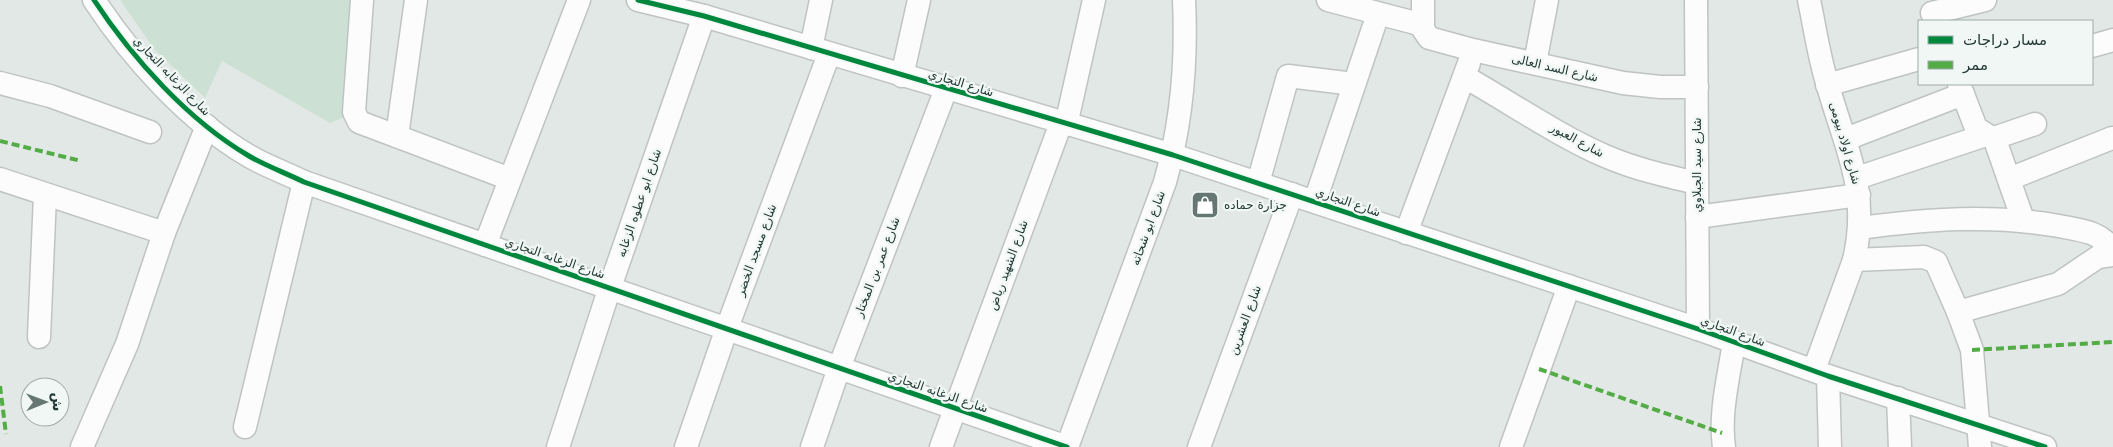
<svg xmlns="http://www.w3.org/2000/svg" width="2113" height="447" viewBox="0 0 2113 447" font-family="'DejaVu Sans',Vazirmatn,sans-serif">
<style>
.green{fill:#cde0d4}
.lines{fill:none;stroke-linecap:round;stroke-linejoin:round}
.minor-casing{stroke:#bfc4c3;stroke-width:25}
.minor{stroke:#fbfcfb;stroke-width:22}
.quiet{stroke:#53ac45;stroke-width:4;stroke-dasharray:8 4;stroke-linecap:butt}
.cycleway-casing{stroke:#f1f7f4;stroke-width:8}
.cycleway{stroke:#00873e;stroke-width:5}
.labels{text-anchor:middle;stroke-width:4.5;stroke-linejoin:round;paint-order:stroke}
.street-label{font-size:12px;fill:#223935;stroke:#f1f7f4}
.poi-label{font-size:12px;fill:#223935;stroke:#f1f7f4;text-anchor:start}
</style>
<rect width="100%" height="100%" fill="#e2e8e6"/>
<polygon class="green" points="120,0 351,0 342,118 330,123 222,61 205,98 154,49"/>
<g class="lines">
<g class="minor-casing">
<g id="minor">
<path d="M94,0c38,58 95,121 155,156 17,10 37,17 55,26l763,265"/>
<polyline points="362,0 354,112 359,122 510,179"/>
<polyline points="638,0 704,16 1173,155 1698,329 1828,376 2045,447"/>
<polyline points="1328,0 1423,25"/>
<polyline points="1423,0 1423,29 1429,38 1473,50 1623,83 1660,87 1697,87"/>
<polyline points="1696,0 1698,329"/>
<path d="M1809,0c6,28 10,58 19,86 18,64 42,104 26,174l-40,110"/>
<polyline points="1932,13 1985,0"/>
<polyline points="2092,46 2113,40"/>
<polyline points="811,48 821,0"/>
<polyline points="1535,63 1547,0"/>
<polyline points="902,76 919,0"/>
<path d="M1465,77c46,26 92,58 140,79 30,13 61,20 92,27"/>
<polyline points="0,83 50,96 150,132"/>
<polyline points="1959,84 1976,128 1995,140 2023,220"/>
<polyline points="1827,85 1919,59"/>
<polyline points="1066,125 1094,0"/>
<polyline points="397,136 416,0"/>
<polyline points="1994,138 2035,124"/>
<polyline points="1846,139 1963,94"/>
<polyline points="1857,178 1986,135"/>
<polyline points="0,179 164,233"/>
<polyline points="2009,179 2112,138"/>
<polyline points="1258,183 1288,76 1354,84"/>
<polyline points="1315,201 1378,14"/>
<polyline points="1697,217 1859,195"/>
<path d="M1860,228c68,-9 131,-14 199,-2 20,4 42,5 54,25"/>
<polyline points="1406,233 1469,63"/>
<polyline points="485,245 579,0"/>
<polyline points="1854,260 1924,257 1936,262 1958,312 1972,350 1980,447"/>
<polyline points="1958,312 2058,284 2098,257 2113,255"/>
<polyline points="39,337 45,195"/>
<polyline points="1828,376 1830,447"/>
<polyline points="1898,398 1900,447"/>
<polyline points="245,427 304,182"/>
<polyline points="82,447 127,344 164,233 207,126"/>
<polyline points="558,447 610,287 704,16"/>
<polyline points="686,447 727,328 829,54"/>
<polyline points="812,447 839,368 946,89"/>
<polyline points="941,447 1061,123"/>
<path d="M1067,447l98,-265c17,-60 22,-120 19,-182"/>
<polyline points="1199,447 1292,194"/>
<polyline points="1511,447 1569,286"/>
<path d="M1724,447c-5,-34 5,-71 10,-105"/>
</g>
</g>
<use href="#minor" class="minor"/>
<g class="quiet">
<polyline points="0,141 81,161"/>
<polyline points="1972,350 2113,342"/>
<polyline points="1539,369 1722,433"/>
<polyline points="0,386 6,434"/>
</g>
<g class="cycleway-casing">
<g id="cycleway">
<path d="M94,0c38,58 95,121 155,156 17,10 37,17 55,26l763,265"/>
<polyline points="638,0 704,16 1173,155 1698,329 1828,376 2045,447"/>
</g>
</g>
<use href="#cycleway" class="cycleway"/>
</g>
<defs>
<g id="shop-square" transform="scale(1.4375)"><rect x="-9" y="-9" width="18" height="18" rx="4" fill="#657673" stroke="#f1f7f4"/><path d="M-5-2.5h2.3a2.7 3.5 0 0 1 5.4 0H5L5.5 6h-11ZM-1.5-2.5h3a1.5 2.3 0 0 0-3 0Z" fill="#fff"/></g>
</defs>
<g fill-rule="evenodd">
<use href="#shop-square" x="1205" y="205"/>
</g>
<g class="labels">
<g class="street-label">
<text transform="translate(1555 68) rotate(13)" y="4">شارع السد العالى</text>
<text transform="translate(172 76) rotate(46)" y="4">شارع الزغابه التجاري</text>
<text transform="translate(961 83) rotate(17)" y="4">شارع التجاري</text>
<text transform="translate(1577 140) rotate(28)" y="4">شارع العبور</text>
<text transform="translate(1845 143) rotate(74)" y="4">شارع اولاد بيومى</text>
<text transform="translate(1697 165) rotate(-90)" y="4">شارع سيد الجبلاوي</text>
<text transform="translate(1348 202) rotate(19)" y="4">شارع التجاري</text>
<text transform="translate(639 203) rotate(-71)" y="4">شارع ابو عطوه الزغابه</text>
<text transform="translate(1148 228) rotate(-70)" y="4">شارع ابو شحاته</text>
<text transform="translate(756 250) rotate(-70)" y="4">شارع مسجد الخضر</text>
<text transform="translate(555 258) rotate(19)" y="4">شارع الزغابه التجاري</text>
<text transform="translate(1008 265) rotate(-70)" y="4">شارع الشهيد رياض</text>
<text transform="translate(877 267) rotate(-69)" y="4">شارع عمر بن المختار</text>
<text transform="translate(1245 320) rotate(-70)" y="4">شارع العشرين</text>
<text transform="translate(1733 331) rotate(20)" y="4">شارع التجاري</text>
<text transform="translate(938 392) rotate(19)" y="4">شارع الزغابه التجاري</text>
</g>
<g class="poi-label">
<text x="1224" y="209">جزارة حماده</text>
</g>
</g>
<rect x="1918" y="20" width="175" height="65" fill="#f1f7f4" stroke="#9eaba8"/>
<rect x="1928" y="36" width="25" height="8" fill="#00873e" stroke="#9eaba8"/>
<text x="1963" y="45" font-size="15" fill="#223935">مسار دراجات</text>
<rect x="1928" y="61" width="25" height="8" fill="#53ac45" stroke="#9eaba8"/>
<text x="1963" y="70" font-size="15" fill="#223935">ممر</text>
<g transform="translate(45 402) rotate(89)"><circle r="24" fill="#f1f7f4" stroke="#9eaba8"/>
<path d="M0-4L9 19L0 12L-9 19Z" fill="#657673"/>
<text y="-8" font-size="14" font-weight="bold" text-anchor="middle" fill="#223935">ش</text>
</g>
</svg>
